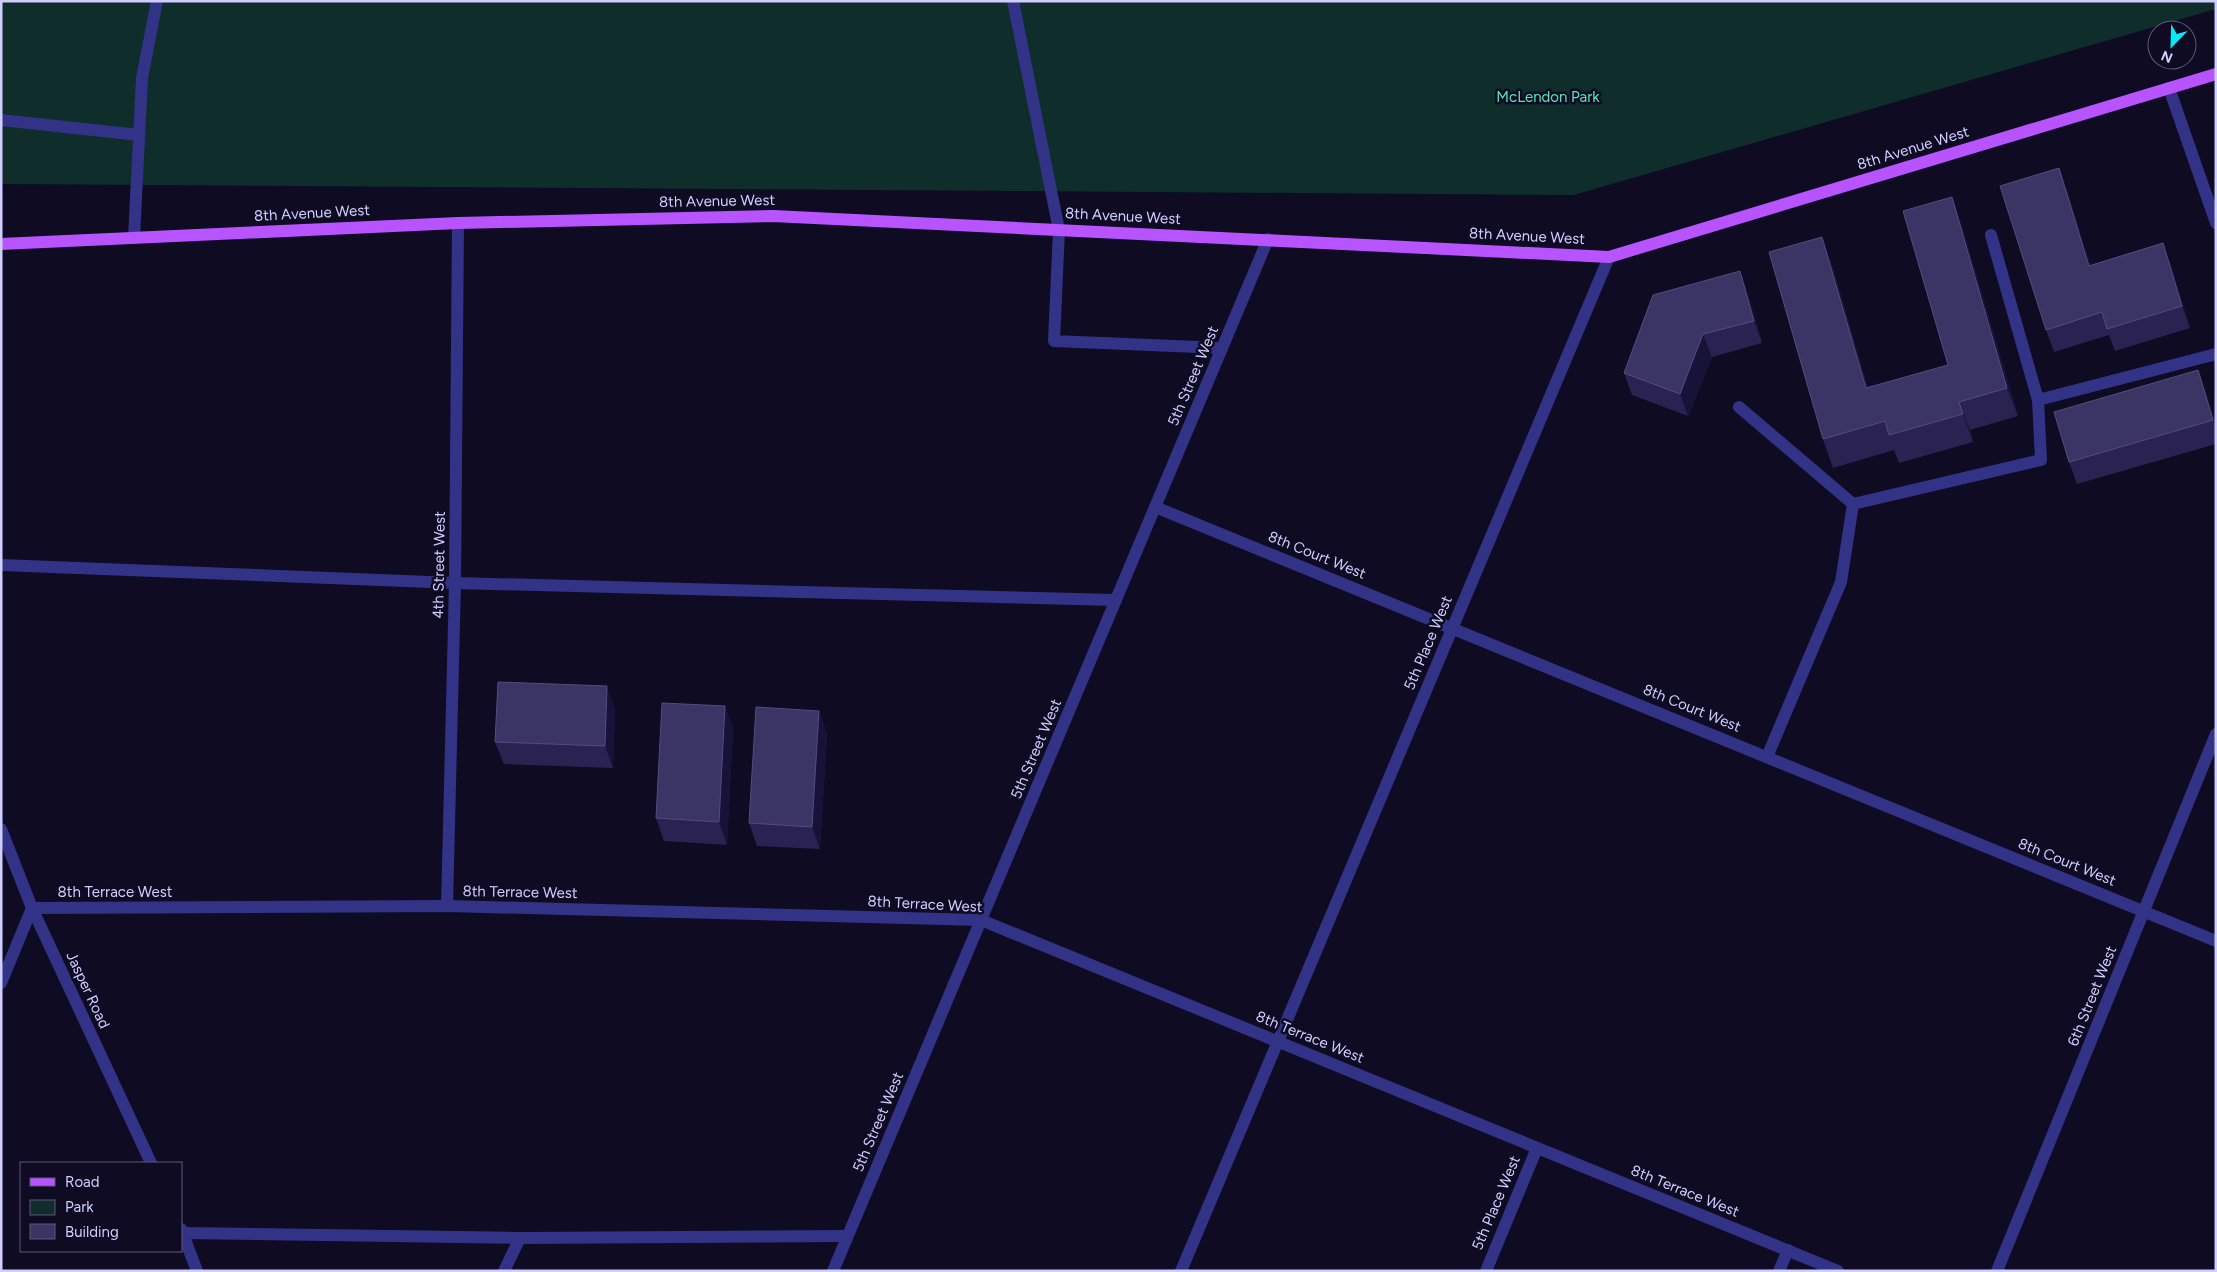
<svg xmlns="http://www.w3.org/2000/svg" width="2217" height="1272" viewBox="0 0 2217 1272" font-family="Figtree,sans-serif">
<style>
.park{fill:#0e2d2b}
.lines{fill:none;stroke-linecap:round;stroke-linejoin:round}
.minor{stroke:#323386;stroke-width:12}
.major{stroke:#b754ff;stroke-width:12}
.wall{fill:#2a2352}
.shaded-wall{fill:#171237}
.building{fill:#3b3565;stroke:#534d7d}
.labels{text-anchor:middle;stroke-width:5;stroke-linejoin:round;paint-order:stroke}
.park-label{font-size:15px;fill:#4eeabb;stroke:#0e0b23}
.street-label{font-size:15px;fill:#d0cdff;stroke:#0e0b23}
</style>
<rect width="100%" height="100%" fill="#0e0b23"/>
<polygon class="park" points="1,1 2216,1 2216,9 1574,195 1,184"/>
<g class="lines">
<g class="minor">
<polyline points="1013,1 1059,230 1054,341 1222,348"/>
<polyline points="2169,88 2216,223"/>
<polyline points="1,120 139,135"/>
<polyline points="1991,235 2038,400 2216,354"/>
<polyline points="134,238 142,78 157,1"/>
<polyline points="1739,407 1853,504 2041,460 2038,400"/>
<polyline points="1155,507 2216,941"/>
<polyline points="1,565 455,583 1116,600"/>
<polyline points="1767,757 1841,582 1853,504"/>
<polyline points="1,829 32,908 151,1163"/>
<polyline points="447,906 455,583 458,223"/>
<polyline points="1,983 32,908 447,906 981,920 1838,1271"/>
<polyline points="181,1229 197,1271"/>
<polyline points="183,1233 520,1238 847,1236"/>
<polyline points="504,1271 520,1238"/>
<polyline points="833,1271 1268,239"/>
<polyline points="1181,1271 1609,257"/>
<polyline points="1486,1271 1537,1148"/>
<polyline points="1779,1271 1788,1250"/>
<polyline points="1997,1271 2216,734"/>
</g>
<polyline class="major" points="1,244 458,223 773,216 1609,257 2216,74"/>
</g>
<g class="wall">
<polygon points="2067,190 2090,265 2163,243 2171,265 2190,328 2115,351 2109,335 2054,352 2046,330"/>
<polygon points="1952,197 1962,226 2018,416 1970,430 1973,442 1899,463 1894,450 1833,468 1823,439 1832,265 1868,388 1948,365"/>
<polygon points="1748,294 1762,343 1712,357 1688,416 1632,395 1624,373"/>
<polygon points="2198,370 2206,392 2216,425 2216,444 2077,484 2069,462"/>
<polygon points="725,706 733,729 727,845 664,841 656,818"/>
<polygon points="615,709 613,768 504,764 495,742"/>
<polygon points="819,711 827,734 820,849 757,846 749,823"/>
</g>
<g class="shaded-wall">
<polygon points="2059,168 2067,190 2098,288 2089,266"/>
<polygon points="1952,197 1962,226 2018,416 2007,388"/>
<polygon points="1822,237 1832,265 1876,417 1866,388"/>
<polygon points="2163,243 2171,265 2190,328 2182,306"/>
<polygon points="1740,271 1748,294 1762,343 1754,321"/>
<polygon points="1703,334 1712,357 1688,416 1680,394"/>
<polygon points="2198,370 2206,392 2216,425 2216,428"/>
<polygon points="1959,402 1970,430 1973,442 1963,414"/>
<polygon points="607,686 615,709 613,768 605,746"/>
<polygon points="725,706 733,729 727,845 719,822"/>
<polygon points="819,711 827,734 820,849 812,827"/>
</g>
<g class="building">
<polygon points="2059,168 2089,266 2163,243 2182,306 2107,329 2102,312 2046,330 2000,186"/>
<polygon points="1952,197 2007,388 1959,402 1963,414 1889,435 1885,421 1823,439 1769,252 1822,237 1866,388 1948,365 1903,211"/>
<polygon points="1740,271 1754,321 1703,334 1680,394 1624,373 1653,295"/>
<polygon points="2198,370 2213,420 2069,462 2054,412"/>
<polygon points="498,682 607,686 605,746 495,742"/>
<polygon points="662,703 725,706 719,822 656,818"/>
<polygon points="756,707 819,711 812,827 749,823"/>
</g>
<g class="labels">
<g class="park-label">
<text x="1548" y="102">McLendon Park</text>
</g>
<g class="street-label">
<text transform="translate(1913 148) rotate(-17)" y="5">8th Avenue West</text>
<text transform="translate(717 201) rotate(-1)" y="5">8th Avenue West</text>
<text transform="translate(312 213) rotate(-3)" y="5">8th Avenue West</text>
<text transform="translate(1123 216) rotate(3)" y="5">8th Avenue West</text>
<text transform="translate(1527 236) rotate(3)" y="5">8th Avenue West</text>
<text transform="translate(1193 376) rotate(-67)" y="5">5th Street West</text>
<text transform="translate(1317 555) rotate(22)" y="5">8th Court West</text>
<text transform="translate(439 565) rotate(-89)" y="5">4th Street West</text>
<text transform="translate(1428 643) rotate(-67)" y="5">5th Place West</text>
<text transform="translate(1692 708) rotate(22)" y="5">8th Court West</text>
<text transform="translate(1036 749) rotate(-67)" y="5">5th Street West</text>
<text transform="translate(2067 862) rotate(22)" y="5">8th Court West</text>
<text x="115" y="897">8th Terrace West</text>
<text transform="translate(520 892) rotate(1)" y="5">8th Terrace West</text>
<text transform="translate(925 904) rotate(3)" y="5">8th Terrace West</text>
<text transform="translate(88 990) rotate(65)" y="5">Jasper Road</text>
<text transform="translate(2092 996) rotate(-68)" y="5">6th Street West</text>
<text transform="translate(1310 1037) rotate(22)" y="5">8th Terrace West</text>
<text transform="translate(878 1122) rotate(-67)" y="5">5th Street West</text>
<text transform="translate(1685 1191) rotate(22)" y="5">8th Terrace West</text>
<text transform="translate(1496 1203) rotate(-67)" y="5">5th Place West</text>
</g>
</g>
<rect width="2217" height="1272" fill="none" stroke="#d0cdff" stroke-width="5"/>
<rect x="20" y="1162" width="162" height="90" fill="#0e0b23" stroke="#5c597b"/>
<rect x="30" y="1178" width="25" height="8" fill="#b754ff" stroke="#5c597b"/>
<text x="65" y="1187" font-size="15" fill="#d0cdff">Road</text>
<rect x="30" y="1200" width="25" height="15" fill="#0e2d2b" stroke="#5c597b"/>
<text x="65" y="1212" font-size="15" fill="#d0cdff">Park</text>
<rect x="30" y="1224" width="25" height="15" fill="#3b3565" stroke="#5c597b"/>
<text x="65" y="1237" font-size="15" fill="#d0cdff">Building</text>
<g transform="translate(2172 45) rotate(203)"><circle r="24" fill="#0e0b23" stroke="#5c597b"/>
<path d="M0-4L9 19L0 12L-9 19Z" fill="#00ecf8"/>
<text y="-8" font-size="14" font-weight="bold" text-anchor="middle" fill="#d0cdff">N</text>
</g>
</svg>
